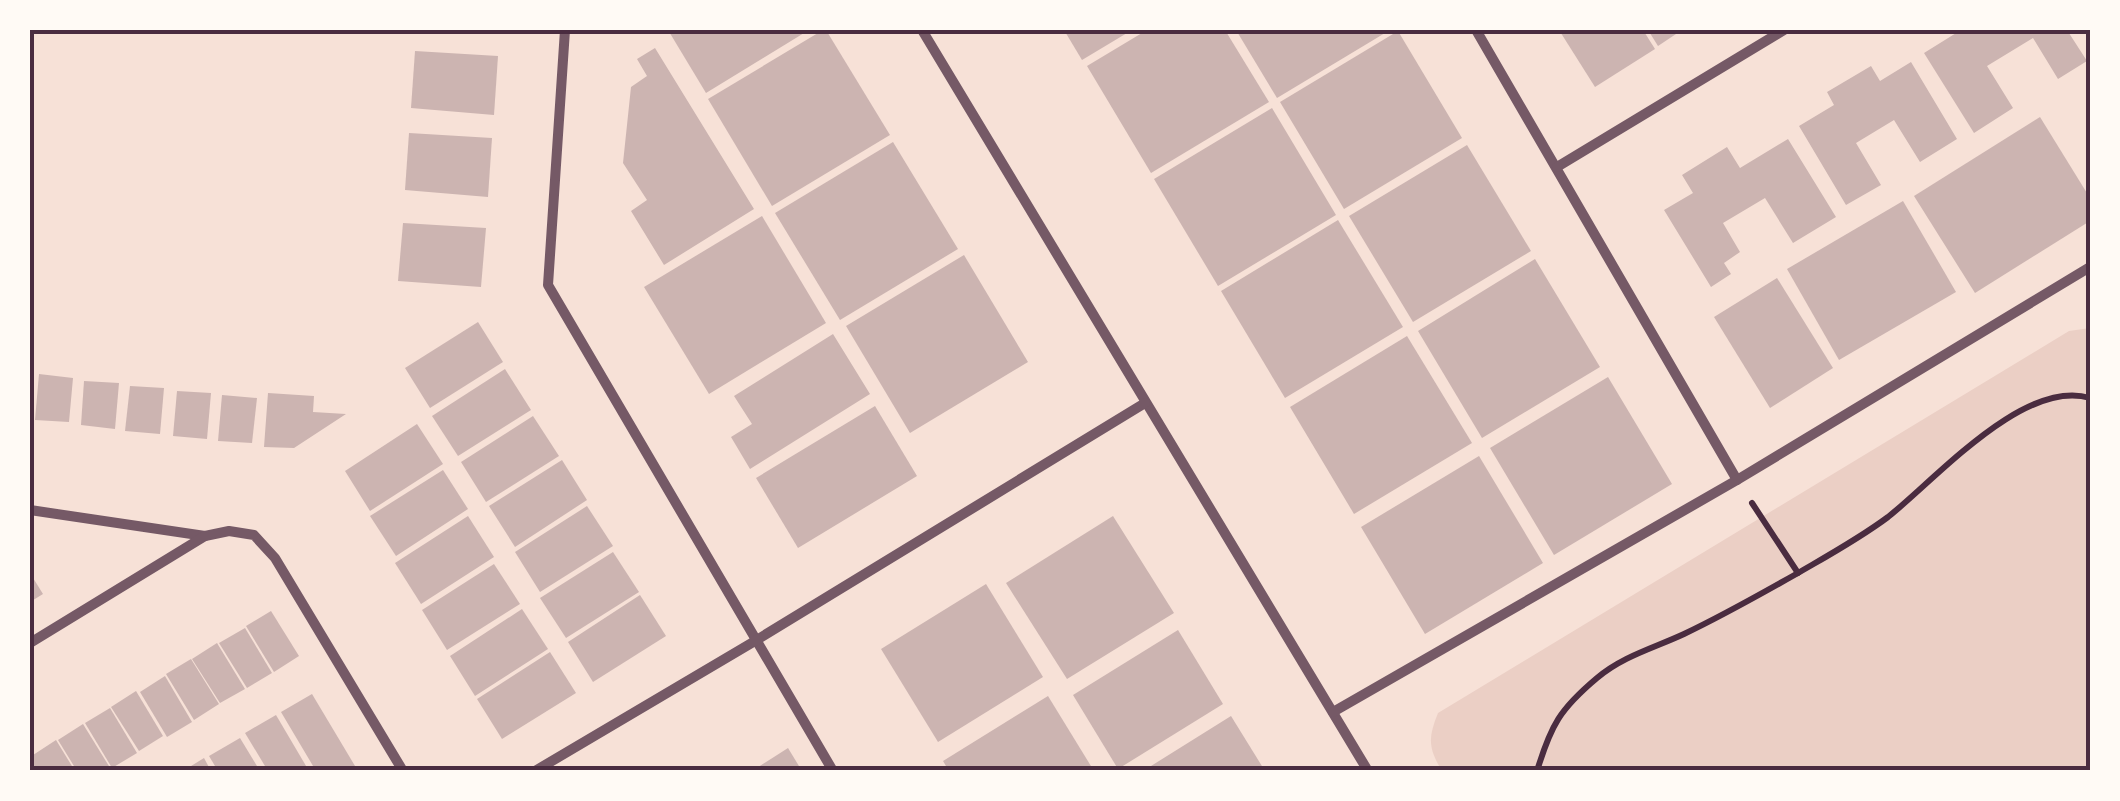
<svg xmlns="http://www.w3.org/2000/svg" width="2120" height="801" viewBox="0 0 2120 801" font-family="Lato,sans-serif">
<style>
.green{fill:#ebcfc5}
.building{fill:#ccb4b1}
.lines{fill:none;stroke-linecap:round;stroke-linejoin:round}
.path{stroke:#4a2c40;stroke-width:6}
.minor{stroke:#755966;stroke-width:10}
.neatline{fill:none;stroke:#4a2c40;stroke-width:4}
</style>
<rect width="100%" height="100%" fill="#f7e1d7"/>
<path class="green" d="M2090,328v443h-648c-14,-23 -14,-33 -4,-58l631,-382z"/>
<g class="building">
<polygon points="668,30 809,30 706,93"/>
<polygon points="823,30 826,30 890,135 772,206 708,99"/>
<polygon points="1064,30 1132,30 1082,60"/>
<polygon points="1147,30 1225,30 1269,102 1151,173 1087,66"/>
<polygon points="1236,30 1390,30 1277,98"/>
<polygon points="1559,30 1643,30 1655,49 1595,87"/>
<polygon points="1648,30 1682,30 1658,46"/>
<polygon points="1961,30 2067,30 2087,61 2058,79 2033,38 1987,66 2013,108 1974,133 1924,53"/>
<polygon points="1398,31 1462,138 1344,209 1280,102"/>
<polygon points="655,48 754,209 664,265 631,211 647,200 623,163 631,87 647,76 637,59"/>
<polygon points="415,51 498,56 494,115 411,108"/>
<polygon points="1911,62 1957,139 1920,162 1894,120 1856,143 1881,185 1846,205 1799,126 1834,105 1827,92 1871,66 1880,81"/>
<polygon points="1272,108 1336,215 1218,286 1154,179"/>
<polygon points="2040,117 2090,198 2090,221 1975,293 1914,196"/>
<polygon points="409,133 492,138 488,197 405,190"/>
<polygon points="1788,139 1836,217 1793,243 1765,198 1723,223 1740,252 1724,263 1731,274 1711,287 1664,210 1693,193 1682,175 1727,147 1740,168"/>
<polygon points="893,142 958,249 840,320 775,213"/>
<polygon points="1467,145 1531,251 1413,322 1349,216"/>
<polygon points="1903,201 1956,292 1839,360 1787,269"/>
<polygon points="762,216 826,323 709,394 644,287"/>
<polygon points="1338,220 1403,327 1285,398 1221,291"/>
<polygon points="403,223 486,228 481,287 398,281"/>
<polygon points="964,255 1028,362 910,433 846,326"/>
<polygon points="1535,259 1600,367 1482,438 1418,331"/>
<polygon points="1777,278 1833,368 1770,408 1714,317"/>
<polygon points="478,322 503,362 430,408 405,368"/>
<polygon points="833,334 870,394 750,469 731,437 752,424 734,396"/>
<polygon points="1407,336 1472,443 1354,514 1290,407"/>
<polygon points="505,369 531,410 458,456 432,416"/>
<polygon points="39,374 73,378 69,422 35,420"/>
<polygon points="1608,377 1672,484 1554,555 1490,448"/>
<polygon points="84,381 119,383 115,429 81,425"/>
<polygon points="130,386 164,388 160,434 125,431"/>
<polygon points="177,391 211,393 207,439 173,436"/>
<polygon points="268,393 314,396 313,412 346,414 294,448 264,447"/>
<polygon points="222,395 257,398 252,443 218,441"/>
<polygon points="875,406 917,476 798,548 756,478"/>
<polygon points="533,416 559,456 486,502 461,462"/>
<polygon points="417,424 443,464 370,511 345,471"/>
<polygon points="1479,456 1543,563 1425,634 1361,527"/>
<polygon points="562,460 587,500 515,547 489,506"/>
<polygon points="443,470 468,509 396,556 370,516"/>
<polygon points="587,506 613,546 540,592 515,552"/>
<polygon points="468,516 494,557 421,604 395,563"/>
<polygon points="1113,516 1174,613 1067,679 1006,583"/>
<polygon points="613,552 639,592 566,638 540,598"/>
<polygon points="494,564 520,604 447,650 422,610"/>
<polygon points="30,573 43,594 30,602"/>
<polygon points="986,584 1043,677 938,742 881,649"/>
<polygon points="640,595 666,636 593,682 568,642"/>
<polygon points="522,609 548,649 475,696 450,656"/>
<polygon points="271,611 299,656 274,672 246,626"/>
<polygon points="245,628 272,673 247,688 219,643"/>
<polygon points="1178,630 1223,704 1118,769 1073,695"/>
<polygon points="217,643 245,689 220,703 192,659"/>
<polygon points="550,652 576,693 502,739 477,699"/>
<polygon points="191,659 219,704 194,720 166,674"/>
<polygon points="165,676 192,722 167,737 140,692"/>
<polygon points="136,691 163,736 139,751 111,707"/>
<polygon points="312,694 358,771 316,771 281,712"/>
<polygon points="1048,696 1094,771 949,771 943,761"/>
<polygon points="110,708 137,753 112,768 85,723"/>
<polygon points="276,715 309,771 268,771 245,733"/>
<polygon points="1231,716 1265,771 1143,771"/>
<polygon points="83,724 112,771 77,771 58,740"/>
<polygon points="240,738 260,771 218,771 209,756"/>
<polygon points="56,740 75,771 30,771 30,757"/>
<polygon points="788,748 802,771 752,771"/>
<polygon points="204,758 211,771 183,771"/>
</g>
<g class="lines">
<g class="path">
<polyline points="1752,503 1798,573"/>
<path d="M1537,771c14,-46 23,-62 60,-93 26,-22 57,-30 87,-44 40,-19 77,-40 114,-61 31,-18 62,-35 90,-56 48,-38 136,-139 202,-119"/>
</g>
<g class="minor">
<polyline points="565,30 548,285 833,771"/>
<polyline points="922,30 1368,771"/>
<polyline points="1476,30 1737,480"/>
<polyline points="1557,167 1784,30"/>
<polyline points="30,510 205,536"/>
<polyline points="30,643 205,536 229,531 254,535 275,558 403,771"/>
<polyline points="1333,712 1737,480 2090,267"/>
<polyline points="535,771 755,641 1145,403"/>
</g>
</g>
<rect width="2120" height="801" fill="none" stroke="#fffaf5" stroke-width="65"/>
<rect x="32" y="32" width="2056" height="736" class="neatline"/>
</svg>
